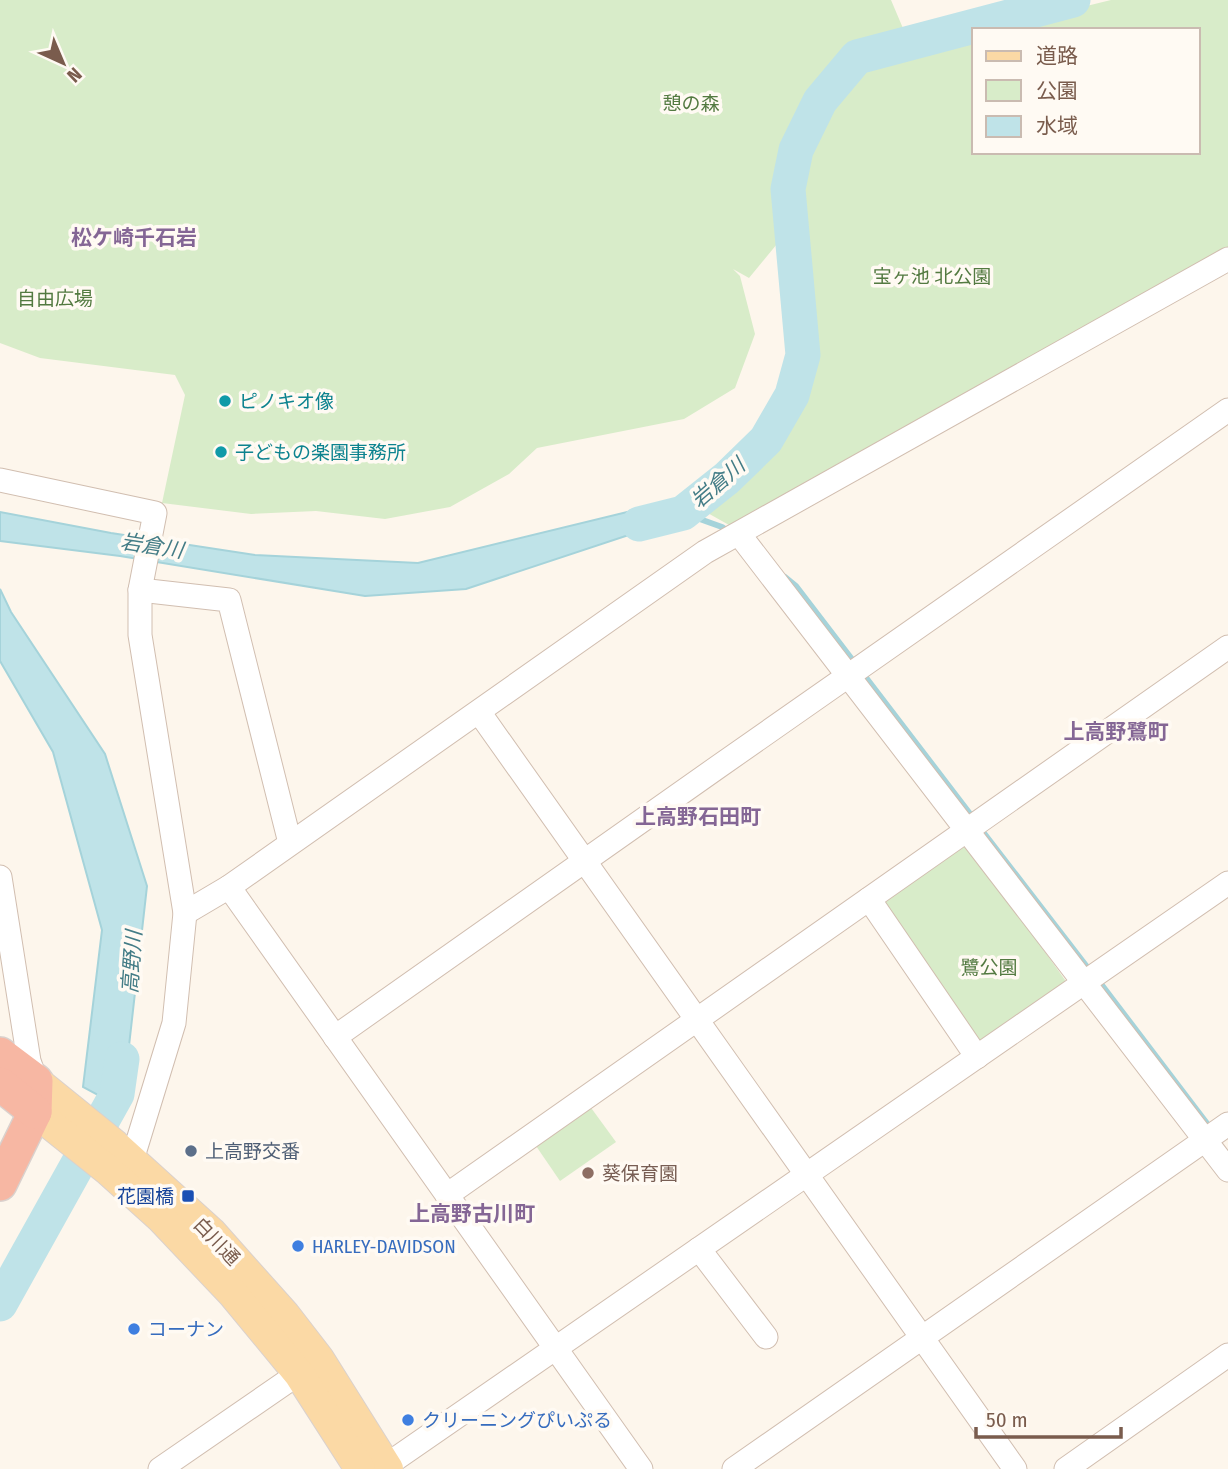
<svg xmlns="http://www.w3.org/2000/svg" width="1228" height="1469" viewBox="0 0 1228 1469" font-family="'Fira Sans Condensed','Noto Sans JP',sans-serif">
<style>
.green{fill:#d8ecc9}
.water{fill:#bfe3e8;stroke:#a5d3da;stroke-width:2}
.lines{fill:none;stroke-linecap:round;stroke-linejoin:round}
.stream{stroke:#a5d3da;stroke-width:6}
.river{stroke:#bfe3e8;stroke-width:35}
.minor-casing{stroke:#d1beb0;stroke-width:25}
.major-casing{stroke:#dad1cd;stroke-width:32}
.highway-casing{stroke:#dad1cd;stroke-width:36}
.minor{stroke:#fff;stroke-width:23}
.major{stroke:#fbd9a5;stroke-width:30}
.highway{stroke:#f7b7a3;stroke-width:33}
.culture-dot{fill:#0f9aa8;stroke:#fffaf3;stroke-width:2.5}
.service-dot{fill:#5c6f8a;stroke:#fffaf3;stroke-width:2.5}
.education-dot{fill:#8d6e63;stroke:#fffaf3;stroke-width:2.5}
.transit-dot{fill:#1a4fb4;stroke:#fffaf3;stroke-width:2.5}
.shop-dot{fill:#3f7fe0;stroke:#fffaf3;stroke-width:2.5}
.labels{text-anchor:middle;stroke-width:7;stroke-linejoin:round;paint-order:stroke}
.park-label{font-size:19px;fill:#537a41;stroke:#fffaf3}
.culture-label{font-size:19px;fill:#0d838f;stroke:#fffaf3;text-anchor:start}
.service-label{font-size:19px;fill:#4e5e75;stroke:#fffaf3;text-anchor:start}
.education-label{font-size:19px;fill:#785e54;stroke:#fffaf3;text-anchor:start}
.transit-label{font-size:19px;fill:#164399;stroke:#fffaf3;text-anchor:end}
.street-label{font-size:19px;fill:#7a5c4d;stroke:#fffaf3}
.shop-label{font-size:19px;fill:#366cbe;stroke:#fffaf3;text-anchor:start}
.neighbourhood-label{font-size:21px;font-weight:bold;fill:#846695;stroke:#fffaf3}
.water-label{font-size:21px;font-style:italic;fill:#437c86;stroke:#fffaf3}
</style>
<rect width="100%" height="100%" fill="#fdf6ec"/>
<g class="green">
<path d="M0,0h891l14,33c-24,7 -54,14 -73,31 -7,6 -11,15 -16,22 -33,46 -42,102 -39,158l-28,34 -16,-9 7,7 15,58 -20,54 -51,31 -147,29 -28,26 -59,33 -65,12 -69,-8 -65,3 -89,-11 23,-108 -10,-20 -135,-17 -40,-15z"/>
<polygon points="1111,0 1228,0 1228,259 739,534 729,525 697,507 735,488 800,414 812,386 813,335 799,275 792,200 793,178 806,155 810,134 830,99 857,62 974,33 974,152 1198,152 1198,30 989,30"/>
<polygon points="957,846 972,849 1065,980 1064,988 984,1044 973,1041 880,908 883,895"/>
<polygon points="589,1105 616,1142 560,1181 534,1143"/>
</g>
<g class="water">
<polygon points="660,504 695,513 466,589 365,596 120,556 0,541 0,512 111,533 255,555 418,563"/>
<polygon points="0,589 11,612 105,754 147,886 122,1108 83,1087 102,930 53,752 0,661"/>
</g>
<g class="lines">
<g class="stream">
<polyline points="683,513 722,527 730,533"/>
<polyline points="785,577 796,586 974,819"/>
<polyline points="980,828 1091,972"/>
<polyline points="1098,980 1212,1130"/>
</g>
<g class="river">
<polyline points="639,524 683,513 727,478 766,440 792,395 803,355 788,189 796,150 820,101 857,57 1073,0"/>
<polyline points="0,1304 117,1094 122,1059"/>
</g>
<g class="minor-casing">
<g id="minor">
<polyline points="0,480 155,513 140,590 140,635 185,913 174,1023 132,1160"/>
<polyline points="739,534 1228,1170"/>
<polyline points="140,590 229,600 290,843"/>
<polyline points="479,712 1015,1469"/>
<polyline points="0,877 29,1061 36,1081"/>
<polyline points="229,887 641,1469"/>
<polyline points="869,899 977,1057"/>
<polyline points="185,913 229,887 705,552 1228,259"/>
<path d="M335,1037c296,-211 596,-418 893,-627"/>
<polyline points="447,1195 1228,647"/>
<polyline points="699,1249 766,1337"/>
<polyline points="160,1469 311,1365"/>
<polyline points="381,1469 1228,883"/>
<polyline points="734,1469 1228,1124"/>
<polyline points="1066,1469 1228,1355"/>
</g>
</g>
<g class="major-casing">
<g id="major">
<polyline points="36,1081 115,1145 211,1232 285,1315 319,1359 388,1469"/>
<polyline points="35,1112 109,1171 160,1217 233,1294 299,1374 360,1469"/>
</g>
</g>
<g class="highway-casing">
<g id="highway">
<polyline points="0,1054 36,1081 35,1112 0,1184"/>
<polyline points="0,1084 35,1112"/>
</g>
</g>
<use href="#minor" class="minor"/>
<use href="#major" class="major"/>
<use href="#highway" class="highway"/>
</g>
<g class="culture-dot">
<circle cx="225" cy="401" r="7"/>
<circle cx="221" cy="452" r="7"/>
</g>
<circle class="service-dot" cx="191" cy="1151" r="7"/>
<circle class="education-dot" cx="588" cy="1173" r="7"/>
<rect class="transit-dot" x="181" y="1189" width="14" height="14" rx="3.5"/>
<g class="shop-dot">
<circle cx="298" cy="1246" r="7"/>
<circle cx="134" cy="1329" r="7"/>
<circle cx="408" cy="1420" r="7"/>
</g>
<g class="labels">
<g class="park-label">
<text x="691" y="110">憩の森</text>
<text x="932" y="283">宝ヶ池 北公園</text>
<text x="55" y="305">自由広場</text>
<text x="989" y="974">鷺公園</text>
</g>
<g class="culture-label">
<text x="239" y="408">ピノキオ像</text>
<text x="235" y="459">子どもの楽園事務所</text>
</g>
<g class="service-label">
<text x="205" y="1158">上高野交番</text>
</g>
<g class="education-label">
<text x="602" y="1180">葵保育園</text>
</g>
<g class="transit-label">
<text x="174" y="1203">花園橋</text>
</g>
<g class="street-label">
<text transform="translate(217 1241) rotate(46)" y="7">白川通</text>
</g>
<g class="shop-label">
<text x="312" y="1253">HARLEY-DAVIDSON</text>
<text x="148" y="1336">コーナン</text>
<text x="422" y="1427">クリーニングぴいぷる</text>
</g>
<g class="neighbourhood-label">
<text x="134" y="245">松ケ崎千石岩</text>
<text x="1116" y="739">上高野鷺町</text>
<text x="698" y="824">上高野石田町</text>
<text x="472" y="1221">上高野古川町</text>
</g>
<g class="water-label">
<text transform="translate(718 483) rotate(-41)" y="7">岩倉川</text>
<text transform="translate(152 546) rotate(9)" y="7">岩倉川</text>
<text transform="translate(132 962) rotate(-86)" y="7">高野川</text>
</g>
</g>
<rect x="972" y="28" width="228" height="126" fill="#fffaf3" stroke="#cabbb1" stroke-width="2"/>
<rect x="986" y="51" width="35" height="10" fill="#fbd9a5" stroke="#cabbb1" stroke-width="2"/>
<text x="1036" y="63" font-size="21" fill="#7a5c4d">道路</text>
<rect x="986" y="80" width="35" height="21" fill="#d8ecc9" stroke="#cabbb1" stroke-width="2"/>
<text x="1036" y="98" font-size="21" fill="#7a5c4d">公園</text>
<rect x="986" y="116" width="35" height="21" fill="#bfe3e8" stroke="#cabbb1" stroke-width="2"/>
<text x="1036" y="133" font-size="21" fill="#7a5c4d">水域</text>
<g transform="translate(63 63) rotate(136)" stroke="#fffaf3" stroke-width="5" paint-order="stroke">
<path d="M0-5L12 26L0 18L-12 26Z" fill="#7a5c4d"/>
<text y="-10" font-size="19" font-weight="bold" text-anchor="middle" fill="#7a5c4d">N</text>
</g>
<path d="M976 1427v10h145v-10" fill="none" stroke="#7a5c4d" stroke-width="3.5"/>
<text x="986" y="1427" font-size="21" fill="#7a5c4d" stroke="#fffaf3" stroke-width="5" paint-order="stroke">50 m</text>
</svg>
